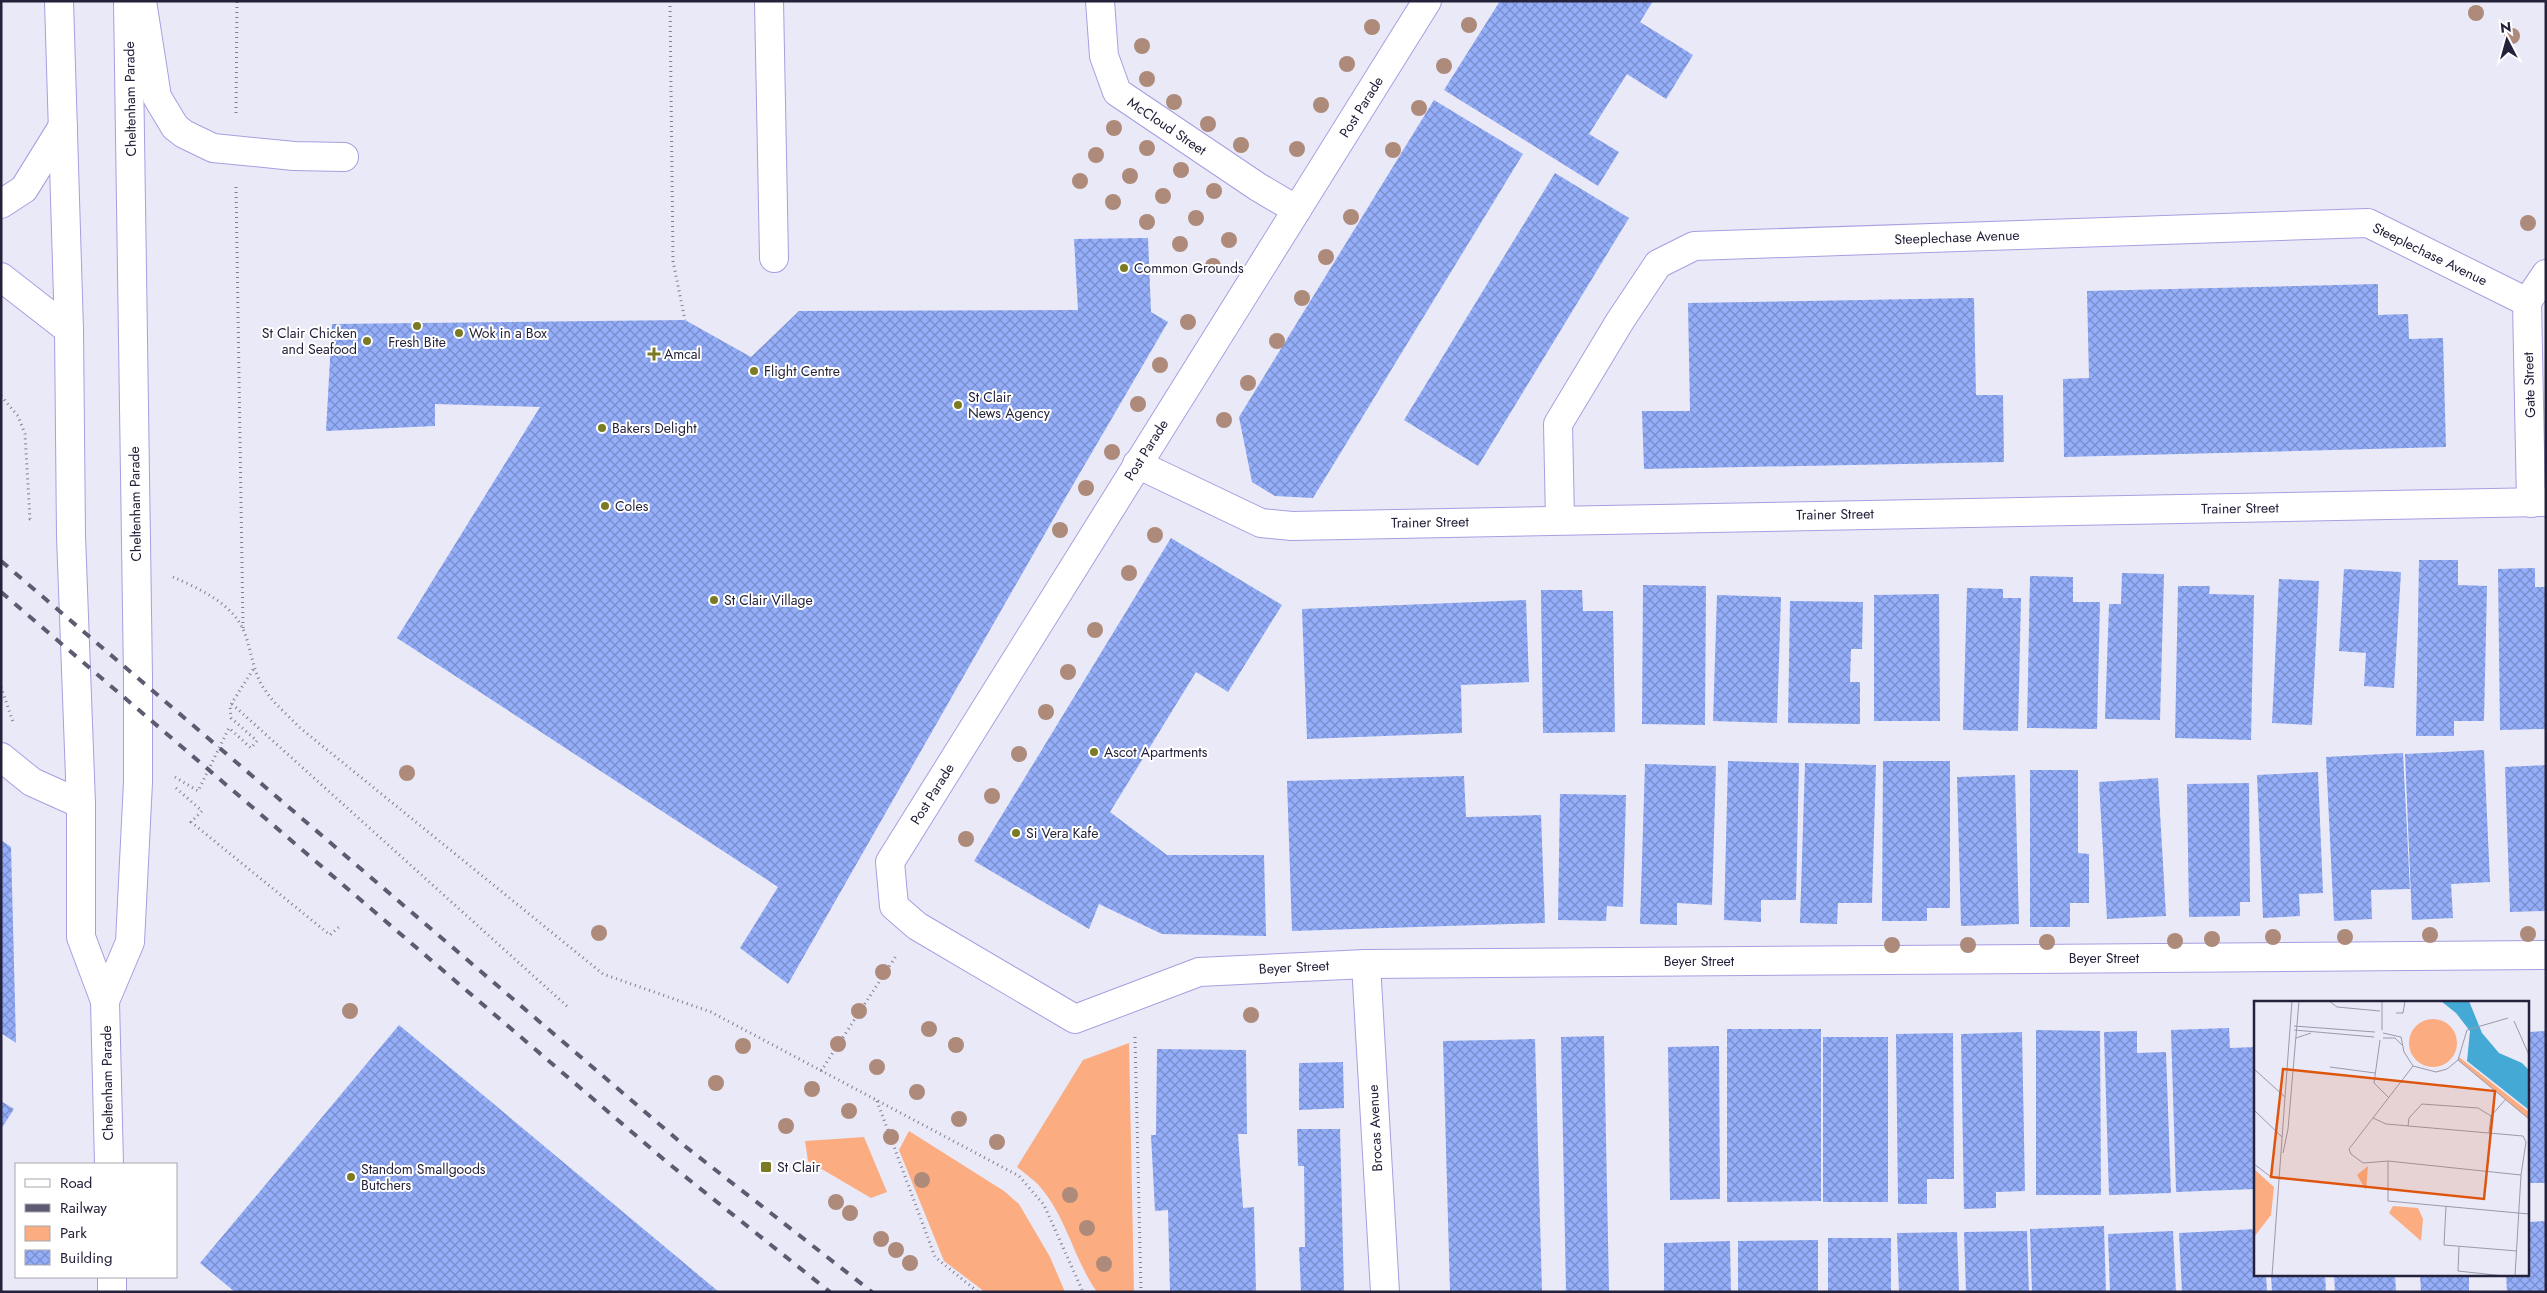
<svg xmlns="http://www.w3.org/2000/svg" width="2547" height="1293" viewBox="0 0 2547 1293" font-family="Jost,sans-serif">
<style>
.green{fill:#fbac81}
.building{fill:url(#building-cross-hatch)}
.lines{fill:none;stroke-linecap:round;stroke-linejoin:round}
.minor-casing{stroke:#a69fe1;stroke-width:30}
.major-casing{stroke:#a69fe1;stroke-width:30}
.path{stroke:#7f7d91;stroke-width:3;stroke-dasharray:1 4;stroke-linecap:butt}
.minor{stroke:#fff;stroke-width:28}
.major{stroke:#fff;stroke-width:28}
.rail{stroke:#5d5b71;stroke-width:4;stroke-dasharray:9 9;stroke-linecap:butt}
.tree{fill:#ad8a7a}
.poi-dot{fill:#7b7b23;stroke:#fff;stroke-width:2}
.labels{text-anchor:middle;stroke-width:4;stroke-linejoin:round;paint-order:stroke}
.street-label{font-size:14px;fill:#24213a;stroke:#fff}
.poi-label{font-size:14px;fill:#24213a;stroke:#fff;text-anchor:start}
.inset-road{fill:none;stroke:#9b99ab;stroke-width:1}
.view{fill:#de560e;fill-opacity:0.15;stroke:#de560e;stroke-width:2.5}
.inset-edge{fill:none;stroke:#24213a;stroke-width:2.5}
</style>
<defs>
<pattern id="building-cross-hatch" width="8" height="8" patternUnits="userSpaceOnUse" patternTransform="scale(1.25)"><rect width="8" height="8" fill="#94aef9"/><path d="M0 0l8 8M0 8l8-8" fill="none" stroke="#798dcb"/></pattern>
</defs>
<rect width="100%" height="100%" fill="#eae9f7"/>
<g class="green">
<path d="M1129,1043l5,249h-37c-23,-33 -30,-73 -56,-104 -6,-8 -16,-14 -24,-21l66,-107z"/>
<polygon points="909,1131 1004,1191 1019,1204 1050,1257 1065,1292 985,1292 944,1261 899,1150"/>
<polygon points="864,1137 887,1192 871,1198 808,1161 805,1141"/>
</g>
<g class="building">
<polygon points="1500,1 1653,1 1640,22 1693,55 1666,99 1627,74 1589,134 1619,152 1598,186 1444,90"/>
<polygon points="1434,100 1523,154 1313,498 1275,496 1252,482 1239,417"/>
<polygon points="1555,173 1629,218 1478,466 1404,420"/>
<polygon points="1148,238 1151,312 1168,322 1063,502 788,984 740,948 778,887 397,638 540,407 435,404 435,426 326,431 332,324 685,320 751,357 799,311 1078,310 1074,239"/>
<polygon points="2378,284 2378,315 2408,314 2409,339 2443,338 2446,447 2064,457 2063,379 2089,378 2087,291"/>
<polygon points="1974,298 1976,395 2003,395 2004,462 1644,469 1642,411 1690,411 1688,303"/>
<polygon points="1171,538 1282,605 1228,692 1196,672 1110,812 1167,855 1264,855 1266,936 1162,934 1099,904 1089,929 974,861"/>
<polygon points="2419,560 2458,560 2458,585 2487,586 2484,721 2454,721 2454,736 2416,736"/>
<polygon points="2535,568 2535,587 2546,587 2546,729 2500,730 2498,569"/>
<polygon points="2344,569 2401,572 2394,688 2364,686 2366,653 2339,651"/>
<polygon points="2122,573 2164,574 2160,720 2105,719 2109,604 2121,604"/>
<polygon points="2030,576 2073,577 2073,602 2100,602 2097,729 2027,728"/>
<polygon points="2279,579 2319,581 2312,725 2272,723"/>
<polygon points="1643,585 1706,586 1705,725 1642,724"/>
<polygon points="2178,586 2210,586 2209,594 2254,595 2251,740 2175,738"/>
<polygon points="1967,588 2003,589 2003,598 2021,598 2018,731 1963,730"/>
<polygon points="1541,590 1582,590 1583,611 1613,611 1615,732 1543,733"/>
<polygon points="1939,594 1940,721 1874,721 1874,595"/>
<polygon points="1717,595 1781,597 1777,723 1713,721"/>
<polygon points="1526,600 1529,682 1461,685 1462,733 1307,739 1302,609"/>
<polygon points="1790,601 1863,602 1862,649 1851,649 1850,682 1860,682 1860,724 1788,723"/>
<polygon points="2484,750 2490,882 2451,884 2453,918 2412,920 2405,754"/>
<polygon points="2403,753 2410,889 2371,890 2372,919 2334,921 2326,757"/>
<polygon points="1728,761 1799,763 1796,900 1761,900 1761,922 1724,920"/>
<polygon points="1883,761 1950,761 1950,908 1927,908 1927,921 1882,921"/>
<polygon points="1805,763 1876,765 1872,903 1838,903 1837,924 1800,923"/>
<polygon points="1645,764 1716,766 1712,905 1677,903 1677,925 1640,924"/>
<polygon points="2546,765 2545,911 2510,912 2505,767"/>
<polygon points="2030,770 2078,770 2078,853 2089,854 2089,903 2070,903 2070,927 2030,927"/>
<polygon points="2318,772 2323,893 2299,894 2300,916 2263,918 2257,775"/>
<polygon points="2015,775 2019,924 1961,926 1957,777"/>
<polygon points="1464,776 1466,817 1541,815 1545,923 1292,931 1287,781"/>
<polygon points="2158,778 2166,916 2107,919 2099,782"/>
<polygon points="2249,783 2250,902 2240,902 2240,916 2189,917 2187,784"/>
<polygon points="1560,794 1626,795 1623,907 1607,906 1606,921 1558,920"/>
<polygon points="1,840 11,847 16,1043 1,1033"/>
<polygon points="399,1025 719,1292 235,1292 200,1263"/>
<polygon points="2229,1028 2230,1048 2256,1047 2256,1189 2176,1192 2171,1030"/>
<polygon points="1727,1029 1821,1029 1821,1201 1727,1202"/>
<polygon points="2036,1030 2100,1031 2101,1195 2036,1195"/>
<polygon points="2137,1031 2137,1053 2166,1052 2171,1193 2109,1195 2104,1032"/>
<polygon points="2546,1031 2546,1183 2528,1183 2528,1032"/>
<polygon points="2022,1032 2025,1191 1996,1192 1996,1208 1964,1209 1961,1034"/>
<polygon points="1953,1033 1954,1179 1927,1179 1927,1204 1898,1204 1896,1034"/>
<polygon points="1604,1036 1609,1292 1566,1292 1561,1037"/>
<rect x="1823" y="1037" width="65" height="165"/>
<polygon points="1535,1039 1542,1292 1450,1292 1443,1041"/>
<polygon points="1719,1046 1720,1199 1670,1200 1668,1047"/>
<polygon points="1157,1049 1246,1050 1247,1134 1238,1134 1243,1208 1254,1207 1256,1292 1170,1292 1168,1210 1155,1211 1151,1135 1156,1135"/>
<polygon points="1343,1062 1344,1108 1299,1110 1299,1063"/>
<polygon points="1,1101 14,1109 1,1129"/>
<polygon points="1297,1129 1340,1129 1344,1292 1301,1292 1299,1247 1305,1247 1304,1166 1298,1166"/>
<polygon points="2546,1221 2546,1292 2507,1292 2506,1274 2528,1274 2528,1222"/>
<polygon points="2104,1226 2106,1292 2032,1292 2030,1229"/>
<polygon points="2256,1229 2256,1274 2266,1274 2267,1292 2182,1292 2179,1233"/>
<polygon points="2027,1231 2029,1292 1966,1292 1964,1232"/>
<polygon points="2173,1231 2176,1292 2110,1292 2108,1234"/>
<polygon points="1957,1232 1959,1292 1899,1292 1897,1233"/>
<rect x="1828" y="1238" width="63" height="54"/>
<polygon points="1818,1240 1818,1292 1738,1292 1738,1241"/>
<polygon points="1730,1241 1731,1292 1664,1292 1664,1243"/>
<polygon points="2271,1274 2325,1274 2326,1292 2272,1292"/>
<polygon points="2334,1274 2395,1274 2396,1292 2335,1292"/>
<polygon points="2420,1274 2469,1274 2469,1292 2421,1292"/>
</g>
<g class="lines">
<g class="minor-casing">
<g id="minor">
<polyline points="142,1 157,97 175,127 184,134 213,148 294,156 344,157"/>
<polyline points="769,1 774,258"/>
<polyline points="1100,1 1104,56 1117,92 1258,187 1297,210"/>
<polyline points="1427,1 890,862 894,906 917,926 1075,1019 1199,972 1366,964 2546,955"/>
<polyline points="1,204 24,189 63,126"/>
<polyline points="1,277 69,330"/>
<polyline points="1137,464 1261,523 1292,526 2546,502"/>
<polyline points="2531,503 2527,302 2546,274"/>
<polyline points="1560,519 1558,424 1620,321 1658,264 1694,246 2368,223 2527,302"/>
<polyline points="1,757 32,782 81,804"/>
<polyline points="1366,964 1385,1292"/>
</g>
</g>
<g class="major-casing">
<g id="major">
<polyline points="59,1 69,330 71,536 81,804 81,937 105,1001 109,1164"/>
<polyline points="105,1001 130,942 138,782 138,678 128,1"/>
<polyline points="112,1277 112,1292"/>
</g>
</g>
<g class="path">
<polyline points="670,1 673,261 685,320"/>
<polyline points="236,113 237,1"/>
<polyline points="236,187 243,628"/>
<polyline points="1,396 18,416 25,434 30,519 34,520"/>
<path d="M173,577c25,11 58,26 70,52 9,20 9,43 22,61 9,14 23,25 34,37l304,247 108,38 308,164 25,29 39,87"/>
<polyline points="1,687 13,722"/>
<polyline points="232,704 569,1008"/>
<polyline points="175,777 198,791 229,728 251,748 257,741 231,718 230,706 254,668"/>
<polyline points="176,788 202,811 191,822 330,935 340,926"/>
<polyline points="1135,1037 1141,1292"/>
<polyline points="821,1071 896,956"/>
<polyline points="877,1101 935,1257 978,1292"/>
</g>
<use href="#minor" class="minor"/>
<use href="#major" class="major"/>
<g class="rail">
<polyline points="1,561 686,1147 872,1292"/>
<polyline points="1,592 668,1163 830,1292"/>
</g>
</g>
<g class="tree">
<circle cx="2476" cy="13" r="8"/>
<circle cx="1469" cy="25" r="8"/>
<circle cx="1372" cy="27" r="8"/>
<circle cx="2512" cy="36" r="8"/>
<circle cx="1142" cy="46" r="8"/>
<circle cx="1347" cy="64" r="8"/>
<circle cx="1444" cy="66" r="8"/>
<circle cx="1147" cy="79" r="8"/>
<circle cx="1174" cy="102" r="8"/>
<circle cx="1321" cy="105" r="8"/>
<circle cx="1419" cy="108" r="8"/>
<circle cx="1208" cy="124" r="8"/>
<circle cx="1114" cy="128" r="8"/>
<circle cx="1241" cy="145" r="8"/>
<circle cx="1147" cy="148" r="8"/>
<circle cx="1297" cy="149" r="8"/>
<circle cx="1393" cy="150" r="8"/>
<circle cx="1096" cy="155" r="8"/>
<circle cx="1181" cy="170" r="8"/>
<circle cx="1130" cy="176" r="8"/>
<circle cx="1080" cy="181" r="8"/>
<circle cx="1214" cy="191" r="8"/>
<circle cx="1163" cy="196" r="8"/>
<circle cx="1113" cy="202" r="8"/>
<circle cx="1351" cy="217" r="8"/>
<circle cx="1196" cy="218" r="8"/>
<circle cx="1147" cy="222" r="8"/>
<circle cx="2528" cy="223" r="8"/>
<circle cx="1229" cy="240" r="8"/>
<circle cx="1180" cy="244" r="8"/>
<circle cx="1326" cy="257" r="8"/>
<circle cx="1213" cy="266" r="8"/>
<circle cx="1302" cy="298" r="8"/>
<circle cx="1188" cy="322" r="8"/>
<circle cx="1277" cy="341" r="8"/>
<circle cx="1160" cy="365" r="8"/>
<circle cx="1248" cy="383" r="8"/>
<circle cx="1138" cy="404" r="8"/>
<circle cx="1224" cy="420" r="8"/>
<circle cx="1112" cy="452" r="8"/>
<circle cx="1086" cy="488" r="8"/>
<circle cx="1060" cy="530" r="8"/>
<circle cx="1155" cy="535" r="8"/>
<circle cx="1129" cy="573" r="8"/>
<circle cx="1095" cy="630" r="8"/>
<circle cx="1068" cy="672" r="8"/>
<circle cx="1046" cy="712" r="8"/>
<circle cx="1019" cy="754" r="8"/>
<circle cx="407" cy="773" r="8"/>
<circle cx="992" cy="796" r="8"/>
<circle cx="966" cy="839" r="8"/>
<circle cx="599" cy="933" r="8"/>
<circle cx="2528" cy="934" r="8"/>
<circle cx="2430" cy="935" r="8"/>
<circle cx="2273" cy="937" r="8"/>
<circle cx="2345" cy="937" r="8"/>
<circle cx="2212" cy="939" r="8"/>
<circle cx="2175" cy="941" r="8"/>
<circle cx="2047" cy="942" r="8"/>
<circle cx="1892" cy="945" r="8"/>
<circle cx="1968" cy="945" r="8"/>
<circle cx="883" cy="972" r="8"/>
<circle cx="350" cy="1011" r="8"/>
<circle cx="859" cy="1011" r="8"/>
<circle cx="1251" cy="1015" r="8"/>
<circle cx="929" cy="1029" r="8"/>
<circle cx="838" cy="1044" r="8"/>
<circle cx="956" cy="1045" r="8"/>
<circle cx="743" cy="1046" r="8"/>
<circle cx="877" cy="1067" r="8"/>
<circle cx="716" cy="1083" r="8"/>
<circle cx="812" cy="1089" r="8"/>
<circle cx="917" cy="1092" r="8"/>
<circle cx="849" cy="1111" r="8"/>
<circle cx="959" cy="1119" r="8"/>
<circle cx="786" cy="1126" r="8"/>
<circle cx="891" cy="1137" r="8"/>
<circle cx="997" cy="1142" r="8"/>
<circle cx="922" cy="1180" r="8"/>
<circle cx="1070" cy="1195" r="8"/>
<circle cx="836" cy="1202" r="8"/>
<circle cx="850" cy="1213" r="8"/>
<circle cx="1087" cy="1228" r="8"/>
<circle cx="881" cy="1239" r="8"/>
<circle cx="896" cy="1250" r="8"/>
<circle cx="910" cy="1263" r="8"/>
<circle cx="1104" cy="1264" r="8"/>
</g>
<g class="poi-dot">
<circle cx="1124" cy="268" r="5"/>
<circle cx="417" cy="326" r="5"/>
<circle cx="459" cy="333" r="5"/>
<circle cx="367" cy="341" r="5"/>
<path d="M651.5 346.5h5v5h5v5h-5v5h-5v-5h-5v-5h5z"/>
<circle cx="754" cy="371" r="5"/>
<circle cx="958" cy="405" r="5"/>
<circle cx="602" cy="428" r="5"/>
<circle cx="605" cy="506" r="5"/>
<circle cx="714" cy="600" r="5"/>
<circle cx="1094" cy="752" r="5"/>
<circle cx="1016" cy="833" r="5"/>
<rect x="760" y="1161" width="12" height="12" rx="2.5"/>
<circle cx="351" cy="1177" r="5"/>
</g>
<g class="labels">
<g class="street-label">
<text transform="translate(130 99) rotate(-91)" y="5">Cheltenham Parade</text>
<text transform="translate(1361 107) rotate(-58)" y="5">Post Parade</text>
<text transform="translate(1167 126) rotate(34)" y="5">McCloud Street</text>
<text transform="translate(1957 237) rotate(-2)" y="5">Steeplechase Avenue</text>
<text transform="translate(2430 254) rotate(26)" y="5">Steeplechase Avenue</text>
<text transform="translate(2529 385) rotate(-92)" y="5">Gate Street</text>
<text transform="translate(1146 450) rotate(-58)" y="5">Post Parade</text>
<text transform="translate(135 504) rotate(-91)" y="5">Cheltenham Parade</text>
<text transform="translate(2240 508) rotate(-1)" y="5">Trainer Street</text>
<text transform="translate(1835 514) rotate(-1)" y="5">Trainer Street</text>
<text transform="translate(1430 522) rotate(-1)" y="5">Trainer Street</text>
<text transform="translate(932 794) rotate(-58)" y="5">Post Parade</text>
<text x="2104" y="963">Beyer Street</text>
<text x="1699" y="966">Beyer Street</text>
<text transform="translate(1294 967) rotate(-3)" y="5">Beyer Street</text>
<text transform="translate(107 1083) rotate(-91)" y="5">Cheltenham Parade</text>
<text transform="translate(1375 1128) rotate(-93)" y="5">Brocas Avenue</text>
</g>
<g class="poi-label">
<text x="1134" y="273">Common Grounds</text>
<text x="357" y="338" text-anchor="end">St Clair Chicken<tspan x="357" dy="16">and Seafood</tspan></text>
<text x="469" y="338">Wok in a Box</text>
<text x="417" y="347" text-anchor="middle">Fresh Bite</text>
<text x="664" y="359">Amcal</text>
<text x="764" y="376">Flight Centre</text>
<text x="968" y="402">St Clair<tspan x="968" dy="16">News Agency</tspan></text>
<text x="612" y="433">Bakers Delight</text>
<text x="615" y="511">Coles</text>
<text x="724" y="605">St Clair Village</text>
<text x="1104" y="757">Ascot Apartments</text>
<text x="1026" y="838">Si Vera Kafe</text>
<text x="777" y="1172">St Clair</text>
<text x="361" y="1174">Standom Smallgoods<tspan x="361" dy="16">Butchers</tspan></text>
</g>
</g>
<g transform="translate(2254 1001)">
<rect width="275" height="275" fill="#eae9f7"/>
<path d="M114,165l-2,24 -9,-15zM139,205l25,2 5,11 -2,22 -32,-28z" fill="#fbac81"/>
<path d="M0,168l20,18 -3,28 -17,22z" fill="#fbac81"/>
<path d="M155 42a24 24 0 1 1 48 0a24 24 0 1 1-48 0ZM205,56l70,55v7l-71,-59z" fill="#fbac81"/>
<path d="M187,0h28l13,32 17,20 23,10 7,7v40l-62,-49 3,-30 -14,-18z" fill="#44aad5"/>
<path class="inset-road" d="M75,0l8,6 43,4M142,12h7l2,-12M260,20l15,34M40,25l81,6M40,29l80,7M128,29v-29M129,32l18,4 3,15 9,14 23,6 11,-3 11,-9 9,-30 41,-12M42,37l15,-5M129,37h12l7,7M126,39l-6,43 15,15M204,59l71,59M159,65l-64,83 2,5 12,9 25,-2 133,14M76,66l45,6M0,68l31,28M0,109l28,27M119,117l13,6 137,12 3,6 -5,33M154,125l1,-8 13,-14 56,4 13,8M235,132l2,-17 14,-16M29,152l5,-24 11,-128M134,160v40l141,13M0,163l17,13 10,2M192,205l-2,39 73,6M205,246l-1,24 46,5M18,275l20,-275M261,275l6,-101"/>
<path class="view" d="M29,68l212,22 -11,108 -213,-22z"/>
<rect width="275" height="275" class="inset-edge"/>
</g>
<rect width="2547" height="1293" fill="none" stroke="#24213a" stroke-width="5"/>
<rect x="15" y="1163" width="162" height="115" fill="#ffffff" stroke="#a7a6b0"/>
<rect x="25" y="1179" width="25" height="8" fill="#ffffff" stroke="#a7a6b0"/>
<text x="60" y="1188" font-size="15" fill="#24213a">Road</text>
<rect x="25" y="1204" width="25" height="8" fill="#5d5b71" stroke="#a7a6b0"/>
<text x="60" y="1213" font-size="15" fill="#24213a">Railway</text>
<rect x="25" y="1226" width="25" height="15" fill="#fbac81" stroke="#a7a6b0"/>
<text x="60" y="1238" font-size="15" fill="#24213a">Park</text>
<rect x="25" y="1250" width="25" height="15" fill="url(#building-cross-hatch)" stroke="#a7a6b0"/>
<text x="60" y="1263" font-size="15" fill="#24213a">Building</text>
<g transform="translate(2507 40) rotate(354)" stroke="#ffffff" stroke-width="4" paint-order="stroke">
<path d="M0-4L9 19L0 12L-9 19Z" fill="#24213a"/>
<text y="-8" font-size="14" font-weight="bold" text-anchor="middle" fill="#24213a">N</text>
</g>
</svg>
